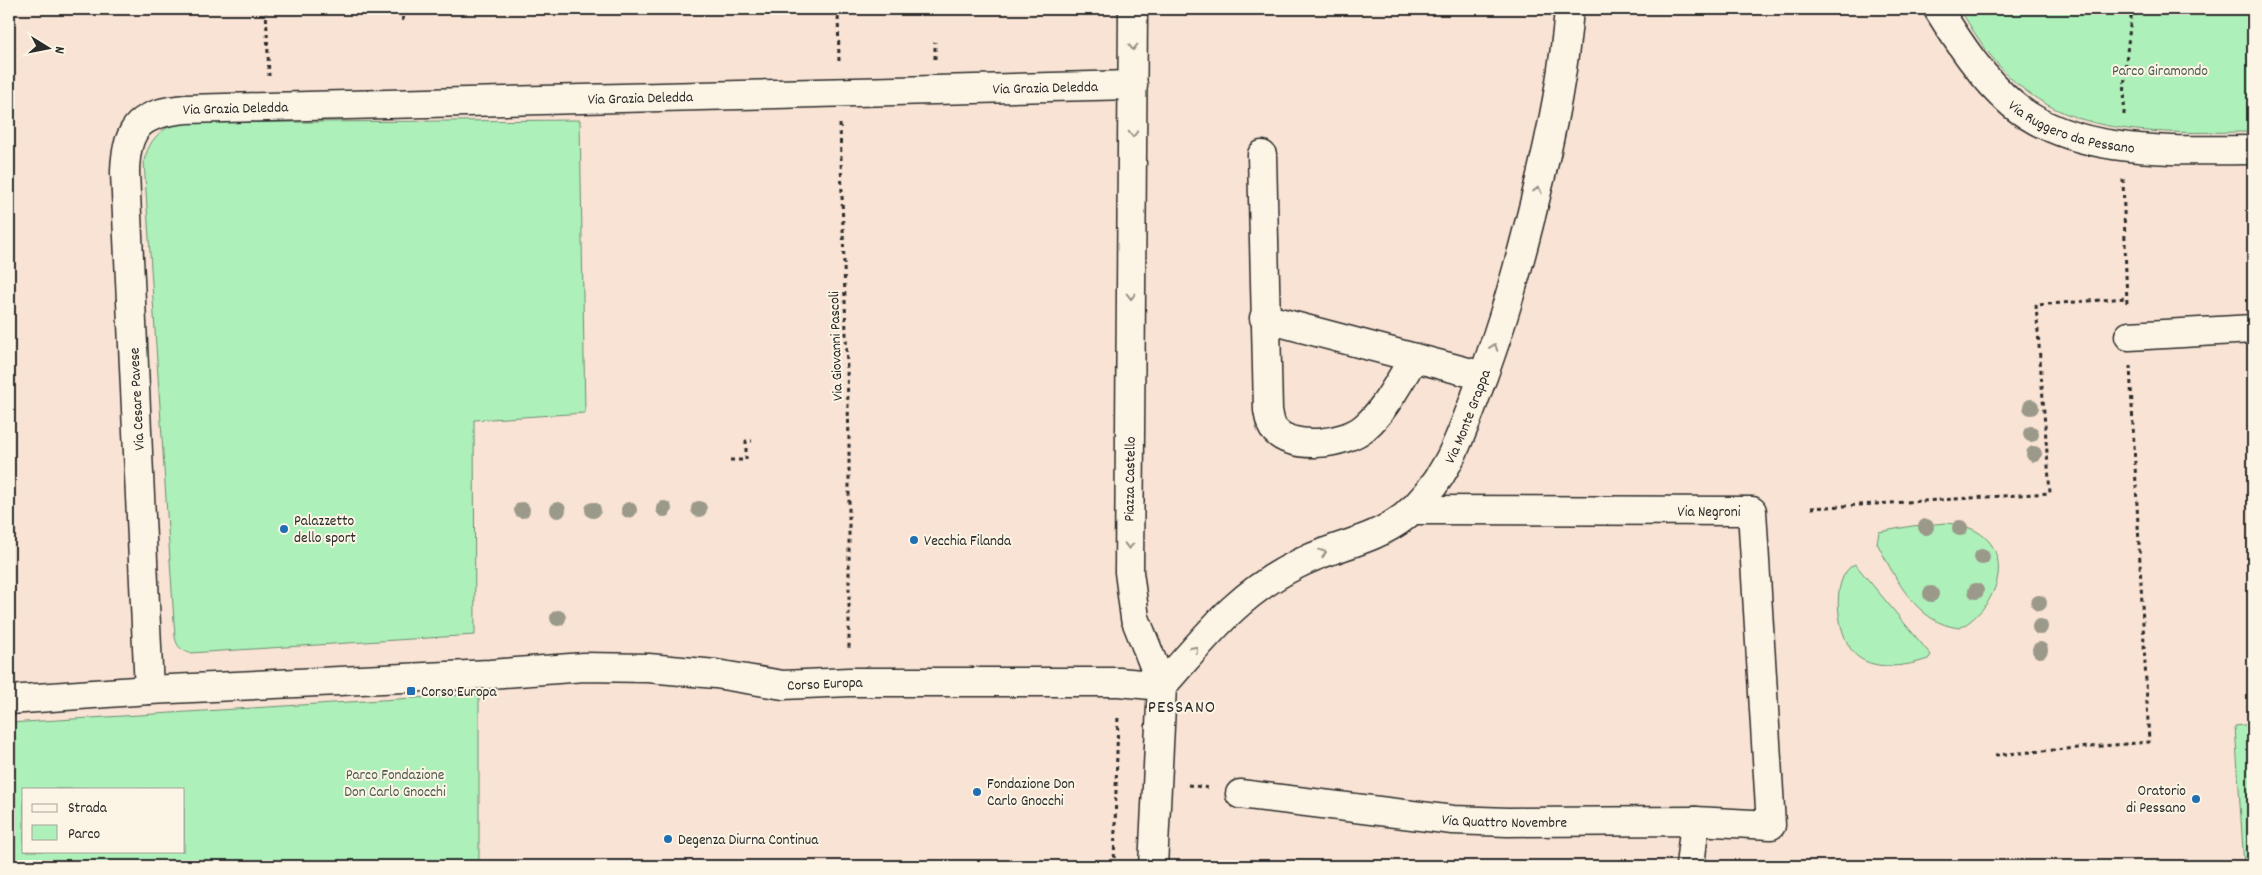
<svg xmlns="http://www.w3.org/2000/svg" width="2262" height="875" viewBox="0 0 2262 875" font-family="Dekko,sans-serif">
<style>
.green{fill:#aef0b9;stroke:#6c8e72;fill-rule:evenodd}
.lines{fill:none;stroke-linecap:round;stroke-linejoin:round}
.minor-casing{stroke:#2b2b2b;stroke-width:31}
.path{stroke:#2b2b2b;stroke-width:3;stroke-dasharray:4 4;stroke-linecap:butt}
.minor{stroke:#fcf5e5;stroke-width:28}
.tree{fill:#9a998a}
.oneway{stroke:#949088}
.poi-dot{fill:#1f6fb2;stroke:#fcf5e5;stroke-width:2}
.labels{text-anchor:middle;stroke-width:4;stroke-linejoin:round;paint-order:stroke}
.park-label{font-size:15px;fill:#4c5c4e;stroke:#fcf5e5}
.street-label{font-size:15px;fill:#2b2b2b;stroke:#fcf5e5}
.poi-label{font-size:15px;fill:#2b2b2b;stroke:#fcf5e5;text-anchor:start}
.quarter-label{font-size:18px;letter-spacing:1px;fill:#2b2b2b;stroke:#fcf5e5}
</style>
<rect width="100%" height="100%" fill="#f9e3d4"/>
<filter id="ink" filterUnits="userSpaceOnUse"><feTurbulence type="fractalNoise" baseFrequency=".02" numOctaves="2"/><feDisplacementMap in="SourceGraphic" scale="10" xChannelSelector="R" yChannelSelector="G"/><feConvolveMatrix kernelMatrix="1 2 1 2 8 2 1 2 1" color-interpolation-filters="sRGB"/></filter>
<g filter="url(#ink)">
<g class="green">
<path d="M1960,9h293v123c-76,0 -162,8 -227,-41 -28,-20 -49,-53 -66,-82z"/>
<path d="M580,120l5,293 -111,7 1,215 -285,18c-9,-3 -13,-6 -15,-16l-31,-476c5,-20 15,-32 35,-38z"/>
<path d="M1946,523c71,5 64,76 14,105 -44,-4 -65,-51 -83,-85l2,-11 33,-6z"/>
<path d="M1855,564l76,91 -3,4c-20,7 -51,12 -70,-2 -21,-16 -30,-80 -3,-93z"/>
<path d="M479,694v172h-470v-143zM24,789h160v62h-160z"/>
<polygon points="2253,724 2253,866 2244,866 2235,726"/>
</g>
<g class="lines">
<g class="minor-casing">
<g id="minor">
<polyline points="1133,9 1129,572 1135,618 1162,686 1153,866"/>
<path id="s1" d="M1938,9c21,34 44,69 74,95 63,53 164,46 241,46"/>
<path d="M1262,155l6,255c1,6 2,13 5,18 17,24 73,16 92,-1 21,-18 34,-46 49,-69"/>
<polyline points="1264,318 1483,376"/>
<polyline points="2129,336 2253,329"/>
<path id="s2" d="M1162,686c44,-49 74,-91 134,-121 35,-19 76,-23 108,-48 42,-34 57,-82 75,-130 24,-63 40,-122 56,-187 16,-63 29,-126 34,-191"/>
<path id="s3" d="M149,690l-24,-518c1,-47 17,-59 61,-63l947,-24"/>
<path id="s4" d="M9,700l140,-10 341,-16 94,-7 64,1 68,6 67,11 66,-3h270l43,4"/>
<path id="s5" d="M1240,794l213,26 55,2 187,-1 76,4 -19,-314 -340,-1"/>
<polyline points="1690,866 1695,821"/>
</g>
</g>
<g class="path">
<polyline points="266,9 269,76"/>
<polyline points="402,9 403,25"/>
<polyline points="838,9 839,61"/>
<polyline points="935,59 935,42"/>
<polyline points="2124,115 2125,70 2132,9"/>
<polyline points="840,124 849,440 849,650"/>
<polyline points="2123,179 2127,305"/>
<polyline points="730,460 746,460 746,441 752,441"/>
<polyline points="1811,508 2050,493 2036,305 2127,298"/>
<polyline points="1995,755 2149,742 2130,366"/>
<polyline points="1188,785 1209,788"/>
<polyline points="1114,866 1118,714"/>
</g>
<use href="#minor" class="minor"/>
</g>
<g class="tree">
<circle cx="2031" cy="407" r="8"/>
<circle cx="2031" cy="434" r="8"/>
<circle cx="2034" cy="454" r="8"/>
<circle cx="664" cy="509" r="8"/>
<circle cx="699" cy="509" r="8"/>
<circle cx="522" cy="510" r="8"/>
<circle cx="558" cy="510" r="8"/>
<circle cx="593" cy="510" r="8"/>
<circle cx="629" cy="510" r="8"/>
<circle cx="1926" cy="527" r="8"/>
<circle cx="1960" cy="528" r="8"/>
<circle cx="1982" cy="557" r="8"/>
<circle cx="1976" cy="591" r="8"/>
<circle cx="1931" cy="594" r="8"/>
<circle cx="2039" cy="603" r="8"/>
<circle cx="558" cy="618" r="8"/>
<circle cx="2040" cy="627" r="8"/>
<circle cx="2040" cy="650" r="8"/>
</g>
<defs><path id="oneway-chevron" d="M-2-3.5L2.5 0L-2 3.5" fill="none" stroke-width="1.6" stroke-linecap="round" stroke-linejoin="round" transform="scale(1.25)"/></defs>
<g class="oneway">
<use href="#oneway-chevron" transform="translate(1133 47) rotate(90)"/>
<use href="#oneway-chevron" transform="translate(1133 134) rotate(90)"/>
<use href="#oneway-chevron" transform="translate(1538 190) rotate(-76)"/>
<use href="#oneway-chevron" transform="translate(1131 296) rotate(90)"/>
<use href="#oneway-chevron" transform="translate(1494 347) rotate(-71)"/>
<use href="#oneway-chevron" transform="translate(1129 546) rotate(91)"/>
<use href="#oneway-chevron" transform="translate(1323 553) rotate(-21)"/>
<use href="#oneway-chevron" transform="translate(1195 649) rotate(-48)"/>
</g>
</g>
<g class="poi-dot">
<circle cx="284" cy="529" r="5"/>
<circle cx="914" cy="540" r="5"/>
<rect x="406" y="686" width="10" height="10" rx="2.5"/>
<circle cx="977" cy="792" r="5"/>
<circle cx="2196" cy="799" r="5"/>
<circle cx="668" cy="839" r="5"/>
</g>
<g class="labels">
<g class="park-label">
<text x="2160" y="75">Parco Giramondo</text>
<text x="395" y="779">Parco Fondazione<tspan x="395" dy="17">Don Carlo Gnocchi</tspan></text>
</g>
<g class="street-label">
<text dy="5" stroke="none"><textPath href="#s3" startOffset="1479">Via Grazia Deledda</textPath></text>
<text dy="5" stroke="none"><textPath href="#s3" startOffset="1074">Via Grazia Deledda</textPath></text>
<text dy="5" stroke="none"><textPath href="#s3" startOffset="669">Via Grazia Deledda</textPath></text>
<text dy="5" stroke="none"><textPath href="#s1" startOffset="186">Via Ruggero da Pessano</textPath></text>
<text transform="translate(835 346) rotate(-92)" y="5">Via Giovanni Pascoli</text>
<text transform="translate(136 399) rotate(-93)" y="5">Via Cesare Pavese</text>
<text dy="5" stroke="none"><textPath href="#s2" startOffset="421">Via Monte Grappa</textPath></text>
<text transform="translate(1129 479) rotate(-89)" y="5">Piazza Castello</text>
<text x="1709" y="516">Via Negroni</text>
<text dy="5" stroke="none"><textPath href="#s4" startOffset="818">Corso Europa</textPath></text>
<text dy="5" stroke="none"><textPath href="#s5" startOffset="266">Via Quattro Novembre</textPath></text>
</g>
<g class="poi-label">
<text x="294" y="525">Palazzetto<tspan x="294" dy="17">dello sport</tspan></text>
<text x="924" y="545">Vecchia Filanda</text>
<text x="421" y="696">Corso Europa</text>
<text x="987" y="788">Fondazione Don<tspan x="987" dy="17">Carlo Gnocchi</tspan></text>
<text x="2186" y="795" text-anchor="end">Oratorio<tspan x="2186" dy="17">di Pessano</tspan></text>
<text x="678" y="844">Degenza Diurna Continua</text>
</g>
<g class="quarter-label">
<text x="1182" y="712">PESSANO</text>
</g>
</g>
<rect width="2262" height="875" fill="none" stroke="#fcf5e5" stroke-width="30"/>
<rect x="15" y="15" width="2232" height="845" fill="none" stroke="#2b2b2b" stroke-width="2" filter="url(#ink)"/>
<rect x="22" y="788" width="162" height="65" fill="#fcf5e5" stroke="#a8a49b"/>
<rect x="32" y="804" width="25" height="8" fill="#fcf5e5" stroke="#a8a49b"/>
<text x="68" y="812" font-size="15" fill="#2b2b2b">Strada</text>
<rect x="32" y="825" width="25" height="15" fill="#aef0b9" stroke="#a8a49b"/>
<text x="68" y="838" font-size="15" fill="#2b2b2b">Parco</text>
<g transform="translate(48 48) rotate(100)" stroke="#fcf5e5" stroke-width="4" paint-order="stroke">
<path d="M0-4L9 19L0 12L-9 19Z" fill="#2b2b2b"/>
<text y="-8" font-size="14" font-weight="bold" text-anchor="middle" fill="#2b2b2b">N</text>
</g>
</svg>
